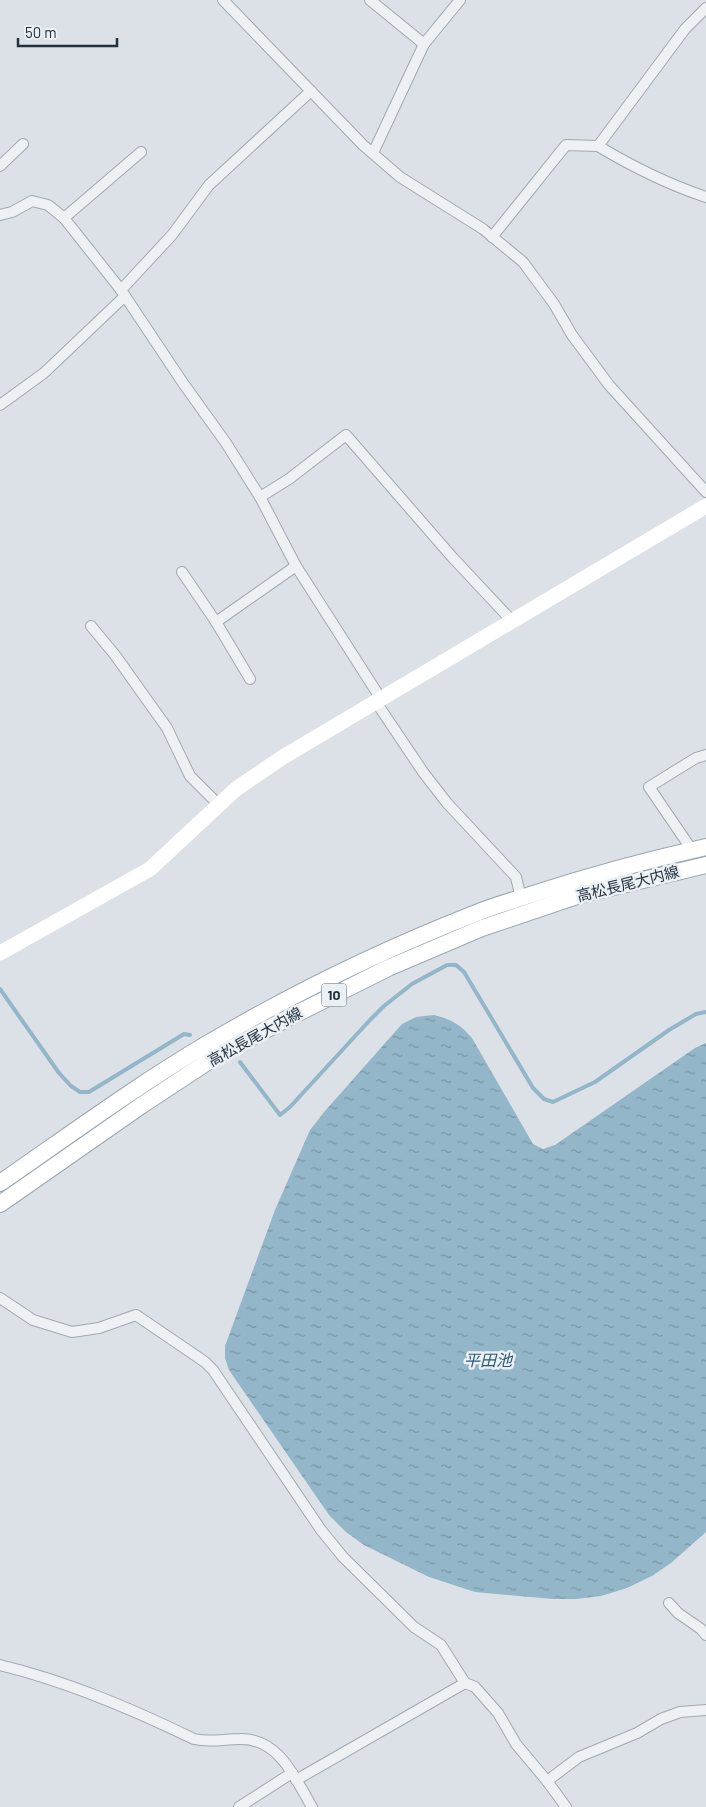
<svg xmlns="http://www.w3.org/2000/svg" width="706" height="1807" viewBox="0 0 706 1807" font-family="Barlow,'Noto Sans JP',sans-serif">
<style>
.water{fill:url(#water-ripples)}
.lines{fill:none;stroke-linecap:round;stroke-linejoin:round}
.stream{stroke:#93b6c9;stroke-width:4}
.street-casing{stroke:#a0a9b0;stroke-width:12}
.primary-casing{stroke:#9aa7b2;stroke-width:18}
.street{stroke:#eef1f4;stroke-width:10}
.secondary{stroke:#fff;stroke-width:15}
.primary{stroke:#fff;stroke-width:16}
.labels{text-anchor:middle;stroke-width:5;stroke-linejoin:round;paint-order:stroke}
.shield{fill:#eaf0f4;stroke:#5f6a74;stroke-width:1}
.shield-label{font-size:14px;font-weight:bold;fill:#24313d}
.street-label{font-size:15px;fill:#24313d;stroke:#eaf0f4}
.water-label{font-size:16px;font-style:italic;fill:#2d5772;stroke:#eaf0f4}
</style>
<defs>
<pattern id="water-ripples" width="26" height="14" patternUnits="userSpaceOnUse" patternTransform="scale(1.25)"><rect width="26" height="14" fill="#93b6c9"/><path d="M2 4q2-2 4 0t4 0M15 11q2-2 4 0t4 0" fill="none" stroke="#7895a4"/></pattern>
</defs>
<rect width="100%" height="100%" fill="#dbe1e6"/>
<path class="water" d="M434,1015c17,4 27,10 38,23l61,106 10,5 12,-4 140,-97 11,-5v489l-35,31 -19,13 -25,12 -26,8 -25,3h-23l-78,-7 -46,-15 -65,-32 -18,-13 -17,-17 -100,-145 -4,-12v-12l50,-136 35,-80 15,-19 77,-87 14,-7z"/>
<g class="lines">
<g class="stream">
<polyline points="0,989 59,1073 71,1086 80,1092 89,1092 184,1034 190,1035"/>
<polyline points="240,1062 280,1115 290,1107 369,1021 384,1006 412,984 447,965 456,965 464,972 533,1088 544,1099 553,1102 595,1082 669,1030 696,1014 706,1012"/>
</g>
<g class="street-casing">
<g id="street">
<polyline points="223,0 363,145 400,177 483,229 523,262 554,304 572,335 609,385 706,492"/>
<polyline points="370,0 424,44"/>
<path d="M598,146c35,21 69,38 108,51"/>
<polyline points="373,153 424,44 460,0"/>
<polyline points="0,166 23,144"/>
<polyline points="0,215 12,212 32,201 48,205 64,218 121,290 183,383 226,443 260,497 296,566 381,699"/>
<polyline points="64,218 141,152"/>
<polyline points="492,237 566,145 598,146 685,29 706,8"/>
<polyline points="121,290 172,235 209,185 311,91"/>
<polyline points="0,405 44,373 125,296"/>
<polyline points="260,497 289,479 346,435 453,558 513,622"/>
<polyline points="182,572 216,622 250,679"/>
<polyline points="216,622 296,566"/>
<polyline points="91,626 115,655 167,728 190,776 219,805"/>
<polyline points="376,702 423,772 447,803 516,877 521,898"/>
<polyline points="692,850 649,787 696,758 706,755"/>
<polyline points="0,1298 33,1320 72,1332 99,1328 136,1315 205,1362 213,1370 321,1530 343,1557 414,1627 441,1645 465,1683 475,1687 498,1713 516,1744 547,1781 566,1807"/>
<polyline points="669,1603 678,1613 701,1629 706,1635"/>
<path d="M0,1665c67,16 132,44 194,74 17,4 29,0 46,0 39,-1 55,39 72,68"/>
<polyline points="296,1780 465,1683"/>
<polyline points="547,1781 579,1757 637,1733 661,1719 680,1712 706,1710"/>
<polyline points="239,1807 292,1773"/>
</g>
</g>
<g class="primary-casing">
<g id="primary">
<path d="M0,1183c68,-47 136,-97 207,-139 85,-50 175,-94 267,-130 18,-8 38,-13 56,-19 58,-19 117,-35 176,-48"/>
<polyline points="0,1204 142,1105 215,1057 288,1018 388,968 482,928 580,895 706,865"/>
</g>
</g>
<use href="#street" class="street"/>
<polyline class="secondary" points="0,953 150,869 236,789 283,757 706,506"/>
<use href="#primary" class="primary"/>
</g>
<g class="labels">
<rect class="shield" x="321.5" y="983.5" width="25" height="23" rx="4"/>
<g class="shield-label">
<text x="334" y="1000">10</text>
</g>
<g class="street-label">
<text transform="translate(628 884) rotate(-14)" y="5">高松長尾大内線</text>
<text transform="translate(255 1037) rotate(-29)" y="5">高松長尾大内線</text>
</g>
<g class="water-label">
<text x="488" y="1366">平田池</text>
</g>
</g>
<path d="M18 38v8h99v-8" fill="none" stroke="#24313d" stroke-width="2.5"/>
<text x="25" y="38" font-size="15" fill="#24313d" stroke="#eaf0f4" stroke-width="4" paint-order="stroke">50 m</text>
</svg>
